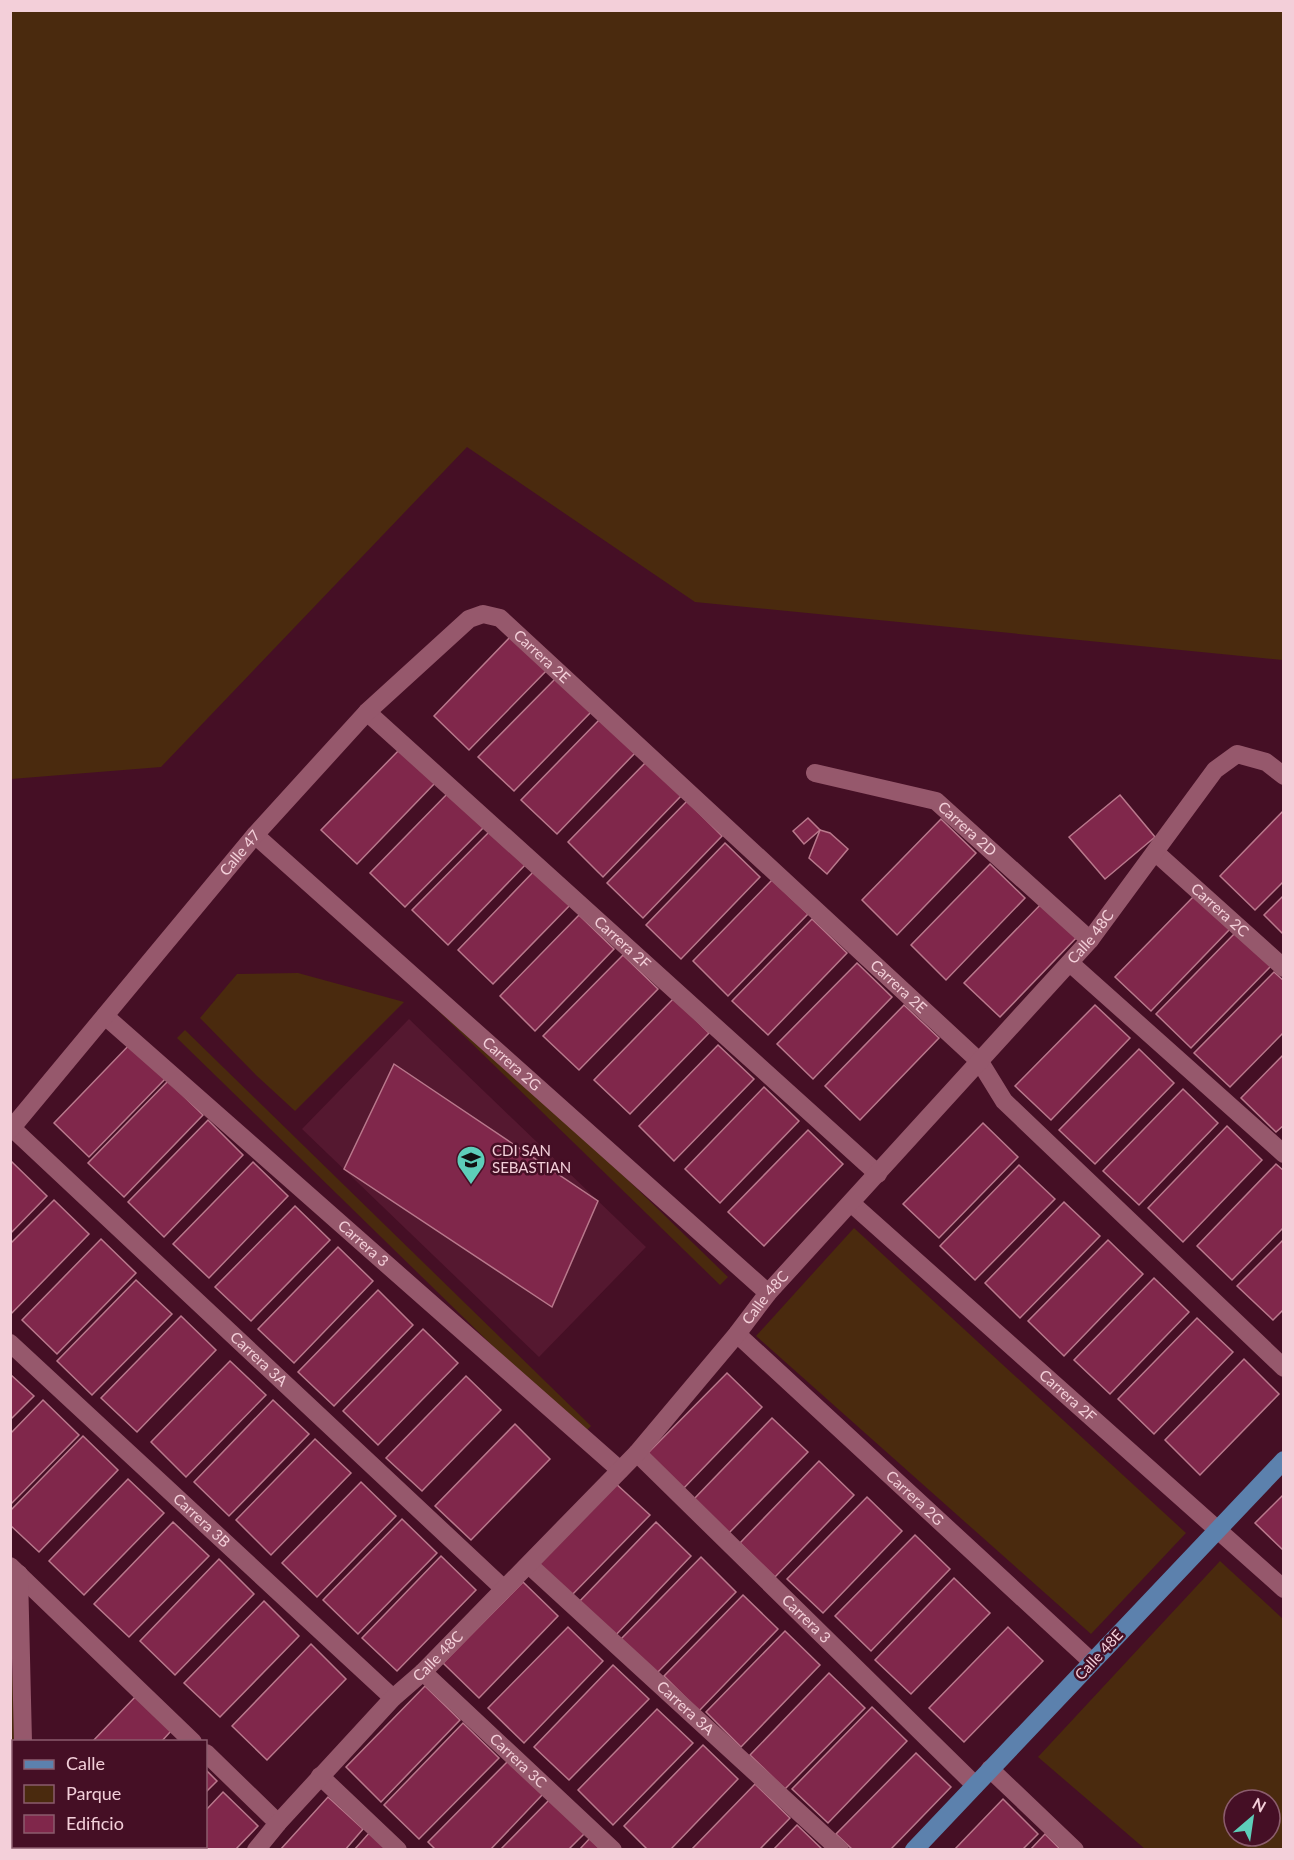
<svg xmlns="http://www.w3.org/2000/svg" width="1294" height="1860" viewBox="0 0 1294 1860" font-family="Lato,sans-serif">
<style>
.built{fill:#551830}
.green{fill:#4a2a0e;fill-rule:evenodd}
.building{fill:#80274b;stroke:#b9788c;stroke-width:1.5}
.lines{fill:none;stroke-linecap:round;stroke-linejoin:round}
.minor{stroke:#96586c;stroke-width:18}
.major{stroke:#5c81ad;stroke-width:18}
.labels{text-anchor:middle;stroke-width:5;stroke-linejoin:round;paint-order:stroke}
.street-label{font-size:15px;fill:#f3cfd9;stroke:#450f25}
.poi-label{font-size:15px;fill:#f3cfd9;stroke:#450f25;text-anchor:start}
</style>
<rect width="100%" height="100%" fill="#450f25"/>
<polygon class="built" points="409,1019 646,1247 539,1357 302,1129"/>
<g class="green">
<polygon points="11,10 1283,11 1283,660 695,602 467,447 161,767 11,779"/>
<polygon points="321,882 728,1277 720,1285 314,890"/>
<polygon points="298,973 404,1002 295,1111 257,1076 200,1018 237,974"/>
<polygon points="185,1030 591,1426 583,1434 177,1038"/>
<polygon points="854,1228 1186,1533 1091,1634 756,1336"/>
<path d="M1220,1561l63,58v230h-138l-107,-92zM1234,1800h36v36h-36z"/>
<polygon points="10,1653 20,1741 14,1742 14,1846 44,1847 46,1849 11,1849"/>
</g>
<g class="building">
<polygon points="513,634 549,668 469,750 434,716"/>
<polygon points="558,676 593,710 514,791 478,757"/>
<polygon points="600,719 636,752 557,834 521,800"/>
<polygon points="401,748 436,782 357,864 321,830"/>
<polygon points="647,761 682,795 603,877 568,842"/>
<polygon points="449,792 485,826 405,907 370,873"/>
<polygon points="1120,795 1155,837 1105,879 1069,837"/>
<polygon points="687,801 722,836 643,918 607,883"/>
<polygon points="1284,810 1284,881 1255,910 1220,876"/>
<polygon points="808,818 820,830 804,844 793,831"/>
<polygon points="941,819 976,853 897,935 862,900"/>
<polygon points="492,829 527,863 448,945 412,910"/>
<polygon points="820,830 830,833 848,849 827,874 809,858"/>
<polygon points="725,843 760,877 681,959 646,925"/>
<polygon points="990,864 1025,898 946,980 911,945"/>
<polygon points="537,868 573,902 493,984 458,950"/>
<polygon points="772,880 808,914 728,996 693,961"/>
<polygon points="1195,895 1230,929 1151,1011 1115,977"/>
<polygon points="1284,895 1284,935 1264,915"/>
<polygon points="1044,901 1079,935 1000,1017 964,983"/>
<polygon points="579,915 614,949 535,1031 500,996"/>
<polygon points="812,919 847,953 768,1035 732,1001"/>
<polygon points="1235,933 1271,966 1191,1048 1156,1014"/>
<polygon points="623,955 658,989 579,1070 543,1036"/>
<polygon points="857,963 892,997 813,1079 777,1044"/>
<polygon points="1274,972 1284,981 1284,1032 1230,1087 1194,1053"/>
<polygon points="674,998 709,1033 630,1114 594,1080"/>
<polygon points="904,1005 939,1038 860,1120 825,1086"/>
<polygon points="1095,1005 1130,1038 1051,1120 1015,1086"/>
<polygon points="133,1041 168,1076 89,1157 54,1123"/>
<polygon points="718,1045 754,1079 674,1161 639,1126"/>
<polygon points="1139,1049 1174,1083 1095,1164 1059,1130"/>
<polygon points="1284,1054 1284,1125 1276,1132 1241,1098"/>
<polygon points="394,1064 598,1201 552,1307 344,1169"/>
<polygon points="168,1081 203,1115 124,1197 88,1163"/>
<polygon points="764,1087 799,1121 720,1203 685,1169"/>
<polygon points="1183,1089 1218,1123 1139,1205 1103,1171"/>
<polygon points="208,1120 243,1155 164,1237 128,1202"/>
<polygon points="983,1123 1018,1157 939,1238 903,1204"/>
<polygon points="1227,1126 1262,1160 1183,1242 1148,1208"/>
<polygon points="808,1130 843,1164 764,1246 728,1212"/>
<polygon points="12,1162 47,1196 10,1234 10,1163"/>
<polygon points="253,1162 288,1196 209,1278 173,1244"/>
<polygon points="1276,1164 1284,1171 1284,1227 1232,1280 1197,1246"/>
<polygon points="1019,1165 1055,1199 975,1280 940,1246"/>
<polygon points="54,1200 89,1234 10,1315 10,1244"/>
<polygon points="1064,1202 1100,1236 1020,1318 985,1283"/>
<polygon points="295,1206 330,1240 251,1321 215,1287"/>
<polygon points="101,1239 136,1273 57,1354 22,1320"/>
<polygon points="1284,1239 1284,1309 1273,1320 1237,1286"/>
<polygon points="1108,1240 1143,1274 1064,1356 1028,1321"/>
<polygon points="338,1247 373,1281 294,1363 258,1329"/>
<polygon points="1154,1278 1189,1312 1110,1394 1074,1360"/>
<polygon points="136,1280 172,1314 92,1395 57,1361"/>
<polygon points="378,1290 413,1325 334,1406 298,1372"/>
<polygon points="181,1316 216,1350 137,1432 101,1398"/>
<polygon points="1197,1318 1233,1352 1154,1434 1118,1399"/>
<polygon points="423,1329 458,1363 378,1445 343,1411"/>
<polygon points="1244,1359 1279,1394 1200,1475 1165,1440"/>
<polygon points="230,1361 266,1395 186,1477 151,1442"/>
<polygon points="727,1373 762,1407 683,1489 647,1454"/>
<polygon points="10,1374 34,1396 10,1420"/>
<polygon points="466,1376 501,1410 422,1491 386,1458"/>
<polygon points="43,1400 79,1435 10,1505 10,1434"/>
<polygon points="273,1400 309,1434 229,1516 194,1482"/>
<polygon points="772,1418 808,1452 728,1534 693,1500"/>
<polygon points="515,1424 550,1459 471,1540 435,1506"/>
<polygon points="83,1436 118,1470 39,1552 10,1525 10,1511"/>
<polygon points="315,1439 351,1473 271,1555 236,1520"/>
<polygon points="819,1461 854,1495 775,1577 740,1543"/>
<polygon points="128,1479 164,1513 84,1595 49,1561"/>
<polygon points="361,1482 396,1516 317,1597 282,1563"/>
<polygon points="614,1482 650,1515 570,1597 535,1563"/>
<polygon points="1284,1494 1284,1551 1255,1523"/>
<polygon points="867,1497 902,1531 823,1613 787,1579"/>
<polygon points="402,1519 437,1553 358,1634 323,1600"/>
<polygon points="173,1522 209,1556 129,1637 94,1604"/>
<polygon points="656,1522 691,1556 613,1638 577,1604"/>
<polygon points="915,1535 950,1569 871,1651 835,1616"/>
<polygon points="441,1556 476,1590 397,1671 362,1638"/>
<polygon points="701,1557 736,1592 657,1673 621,1639"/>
<polygon points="219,1559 254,1594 175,1675 140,1641"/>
<polygon points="954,1578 990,1613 911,1694 875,1660"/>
<polygon points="523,1582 558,1616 479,1698 443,1663"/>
<polygon points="743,1595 778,1629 699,1711 664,1676"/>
<polygon points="264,1601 299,1636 220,1717 184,1683"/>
<polygon points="568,1627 603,1661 524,1743 488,1708"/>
<polygon points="1008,1627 1043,1661 964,1742 929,1708"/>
<polygon points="785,1631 820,1665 741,1747 706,1712"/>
<polygon points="311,1644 346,1679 267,1760 232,1726"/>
<polygon points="613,1665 649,1699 569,1780 534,1747"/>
<polygon points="829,1673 865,1708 785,1789 750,1755"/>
<polygon points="425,1686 460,1720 381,1802 346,1767"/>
<polygon points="136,1696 171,1731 161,1742 92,1742"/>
<polygon points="872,1707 907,1741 828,1823 792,1789"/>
<polygon points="657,1709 693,1743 613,1825 578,1790"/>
<polygon points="463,1723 499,1758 419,1839 384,1805"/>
<polygon points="703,1745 738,1779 670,1850 648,1850 624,1826"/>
<polygon points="916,1753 951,1787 890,1850 853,1850 836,1834"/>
<polygon points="508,1761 543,1794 490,1850 436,1850 428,1842"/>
<polygon points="206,1770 217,1781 206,1792"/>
<polygon points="755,1784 790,1818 759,1850 691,1850"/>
<polygon points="223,1792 258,1826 235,1850 167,1850 170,1846 206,1846 206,1810"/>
<polygon points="328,1797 363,1829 345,1850 280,1850"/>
<polygon points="550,1799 585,1833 568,1850 500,1850"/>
<polygon points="1003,1799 1038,1834 1022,1850 954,1850"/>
<polygon points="797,1825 823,1850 773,1850"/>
<polygon points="370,1832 389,1850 354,1850"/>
<polygon points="1045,1834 1061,1850 1030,1850"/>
<polygon points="590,1838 601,1850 579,1850"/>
<polygon points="121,1846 152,1846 149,1850 124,1850"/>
</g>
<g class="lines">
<g class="minor">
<path id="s1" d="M367,712l511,462"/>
<path id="s2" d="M815,773l121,28 154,139"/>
<path id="s3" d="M255,835l513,458"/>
<path id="s4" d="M1155,852l129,116"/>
<polyline points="1070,963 1284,1154"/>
<path id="s5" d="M105,1016l515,454"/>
<path id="s6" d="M12,1128l492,461"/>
<path id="s7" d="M10,1130l245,-295 112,-123 102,-93 14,-5 17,4 480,444 24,39 280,267"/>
<path id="s8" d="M851,1203l433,386"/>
<path id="s9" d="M737,1334l355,328"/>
<path id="s10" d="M10,1343l383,355"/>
<path id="s11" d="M637,1453l338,332"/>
<path id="s12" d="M529,1565l311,285"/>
<polyline points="10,1566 193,1742"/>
<polyline points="19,1574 23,1742"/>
<path id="s13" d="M423,1672l190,178"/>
<polyline points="206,1753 278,1823"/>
<polyline points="990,1769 1075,1850"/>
<polyline points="320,1776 398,1850"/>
<polyline points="47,1846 50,1850"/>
<path id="s14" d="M256,1850l22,-27 115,-125 30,-26 214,-219 100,-119 31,-41 322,-353 125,-170 22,-16 29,8 18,14"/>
</g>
<polyline class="major" points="914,1850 1284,1460"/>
</g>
<defs>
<g id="school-pin" transform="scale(1.5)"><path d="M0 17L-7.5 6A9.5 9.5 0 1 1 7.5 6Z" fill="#5dceb9" stroke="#450f25"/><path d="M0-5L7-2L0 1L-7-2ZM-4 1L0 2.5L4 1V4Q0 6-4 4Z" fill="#111"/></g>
</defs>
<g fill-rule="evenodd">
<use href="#school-pin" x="471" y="1160"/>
</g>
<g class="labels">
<g class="street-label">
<text dy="5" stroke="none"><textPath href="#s7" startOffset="777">Carrera 2E</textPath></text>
<text dy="5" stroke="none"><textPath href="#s2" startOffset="166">Carrera 2D</textPath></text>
<text dy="5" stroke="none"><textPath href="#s7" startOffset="360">Calle 47</textPath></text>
<text dy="5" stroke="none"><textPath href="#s4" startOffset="87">Carrera 2C</textPath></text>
<text dy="5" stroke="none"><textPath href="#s14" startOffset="1238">Calle 48C</textPath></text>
<text dy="5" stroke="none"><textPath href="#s1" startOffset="344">Carrera 2F</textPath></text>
<text dy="5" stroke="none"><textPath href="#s7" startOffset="1263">Carrera 2E</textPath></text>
<text dy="5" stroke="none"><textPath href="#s3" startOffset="344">Carrera 2G</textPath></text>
<text dy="5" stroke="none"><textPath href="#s5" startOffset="344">Carrera 3</textPath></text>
<text dy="5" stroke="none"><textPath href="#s14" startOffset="752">Calle 48C</textPath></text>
<text dy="5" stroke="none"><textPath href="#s6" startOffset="338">Carrera 3A</textPath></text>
<text dy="5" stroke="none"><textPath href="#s8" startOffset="290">Carrera 2F</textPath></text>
<text dy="5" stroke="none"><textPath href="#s9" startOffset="242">Carrera 2G</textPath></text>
<text dy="5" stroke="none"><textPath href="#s10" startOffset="261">Carrera 3B</textPath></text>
<text dy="5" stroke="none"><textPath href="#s11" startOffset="237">Carrera 3</textPath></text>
<text transform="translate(1099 1655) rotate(-47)" y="5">Calle 48E</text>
<text dy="5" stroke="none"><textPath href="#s14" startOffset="266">Calle 48C</textPath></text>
<text dy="5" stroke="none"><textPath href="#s12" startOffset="212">Carrera 3A</textPath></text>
<text dy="5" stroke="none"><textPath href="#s13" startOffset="130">Carrera 3C</textPath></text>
</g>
<g class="poi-label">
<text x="492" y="1156">CDI SAN<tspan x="492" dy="17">SEBASTIAN</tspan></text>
</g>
</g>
<rect width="1294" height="1860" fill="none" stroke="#f3cfd9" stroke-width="24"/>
<rect x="12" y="1740" width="195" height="108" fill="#450f25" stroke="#8b5c6d" stroke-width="1.5"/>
<rect x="24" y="1760" width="30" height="9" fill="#5c81ad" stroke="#8b5c6d" stroke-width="1.5"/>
<text x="66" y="1770" font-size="18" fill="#f3cfd9">Calle</text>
<rect x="24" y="1785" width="30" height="18" fill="#4a2a0e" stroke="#8b5c6d" stroke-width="1.5"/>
<text x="66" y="1800" font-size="18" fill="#f3cfd9">Parque</text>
<rect x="24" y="1815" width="30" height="18" fill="#80274b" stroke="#8b5c6d" stroke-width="1.5"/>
<text x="66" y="1830" font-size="18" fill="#f3cfd9">Edificio</text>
<g transform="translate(1252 1818) rotate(29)"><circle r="28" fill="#450f25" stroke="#8b5c6d" stroke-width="1.5"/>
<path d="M0-4.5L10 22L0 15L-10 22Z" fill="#5dceb9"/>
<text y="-9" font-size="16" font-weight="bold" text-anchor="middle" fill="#f3cfd9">N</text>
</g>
</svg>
